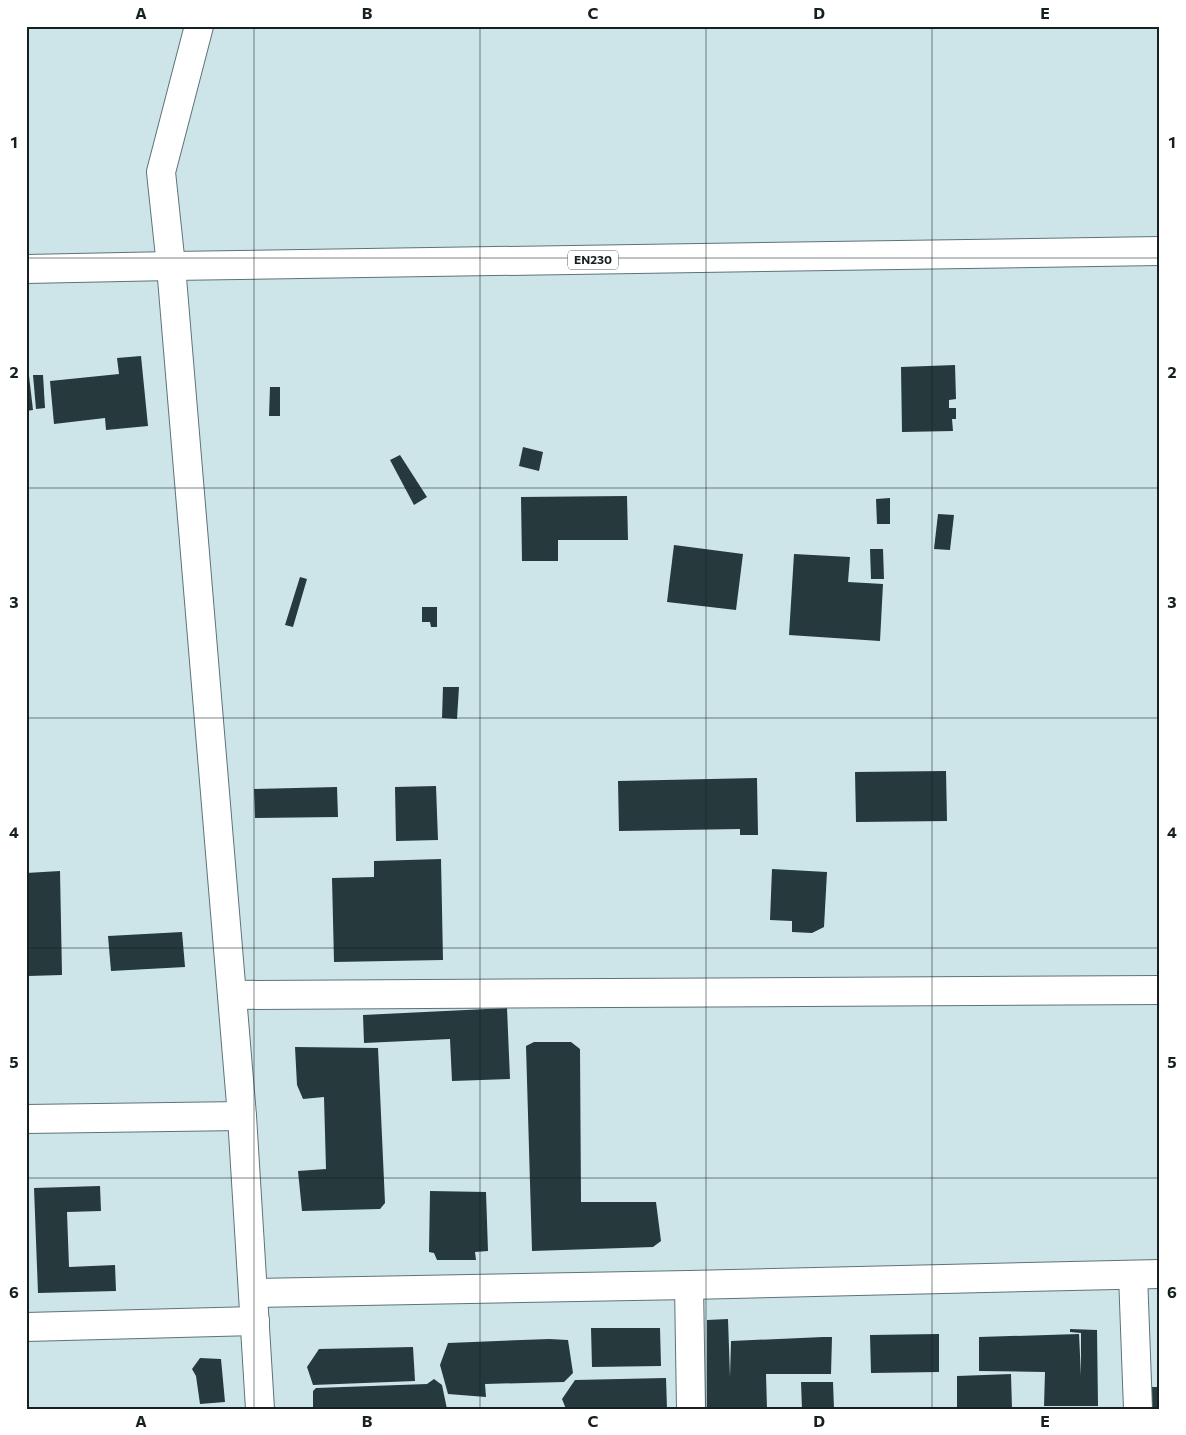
<svg xmlns="http://www.w3.org/2000/svg" width="1186" height="1435" viewBox="0 0 1186 1435" font-family="Commissioner,sans-serif">
<style>
.building{fill:#26393c}
.lines{fill:none;stroke-linecap:round;stroke-linejoin:round}
.street-casing{stroke:#5e7377;stroke-width:30}
.primary-casing{stroke:#5e7377;stroke-width:30}
.street{stroke:#fff;stroke-width:28}
.primary{stroke:#fff;stroke-width:28}
.grid{fill:none;stroke:#172021;stroke-width:1;stroke-opacity:0.55}
.labels{text-anchor:middle;stroke-width:5;stroke-linejoin:round;paint-order:stroke}
.shield{fill:#fff;stroke:#5d6364;stroke-width:1}
.shield-label{font-size:12px;font-weight:bold;fill:#172021}
.neatline{fill:none;stroke:#172021;stroke-width:2}
.grid-label{font-size:16px;text-anchor:middle;font-weight:bold;fill:#172021}
</style>
<rect width="100%" height="100%" fill="#cde5e9"/>
<g class="building">
<polygon points="141,356 148,426 106,430 105,418 54,424 50,381 119,374 117,358"/>
<polygon points="955,365 956,399 949,400 949,408 956,408 956,419 952,419 953,431 902,432 901,367"/>
<polygon points="33,375 43,375 45,408 36,409"/>
<polygon points="26,376 29,376 33,410 26,411"/>
<polygon points="270,387 280,387 280,416 269,416"/>
<polygon points="523,447 543,452 539,471 519,466"/>
<polygon points="400,455 427,497 414,505 390,460"/>
<polygon points="627,496 628,540 558,540 558,561 522,561 521,497"/>
<polygon points="890,498 890,524 877,524 876,499"/>
<polygon points="938,514 954,515 950,550 934,549"/>
<polygon points="674,545 743,554 736,610 667,602"/>
<polygon points="870,549 883,549 884,579 871,579"/>
<polygon points="794,554 850,557 848,582 883,584 880,641 789,635"/>
<polygon points="300,577 307,579 293,627 285,625"/>
<polygon points="422,607 437,607 437,627 431,627 430,622 422,622"/>
<polygon points="443,687 459,687 457,719 442,718"/>
<polygon points="946,771 947,821 856,822 855,772"/>
<polygon points="757,778 758,835 740,835 740,829 619,831 618,781"/>
<polygon points="436,786 438,840 396,841 395,787"/>
<polygon points="337,787 338,817 255,818 254,789"/>
<polygon points="441,859 443,960 334,962 332,878 374,877 374,861"/>
<polygon points="772,869 827,872 824,927 812,933 792,932 792,921 770,920"/>
<polygon points="60,871 62,975 28,976 26,873"/>
<polygon points="182,932 185,967 111,971 108,936"/>
<polygon points="507,1008 510,1079 452,1081 450,1039 364,1043 363,1015"/>
<polygon points="534,1042 571,1042 580,1049 581,1202 656,1202 661,1241 653,1247 532,1251 526,1046"/>
<polygon points="295,1047 378,1048 385,1203 380,1209 302,1211 298,1171 326,1169 324,1097 303,1099 297,1085"/>
<polygon points="100,1186 101,1211 67,1212 69,1267 115,1265 116,1291 38,1293 34,1188"/>
<polygon points="430,1191 486,1192 488,1251 475,1252 476,1260 437,1260 434,1253 429,1252"/>
<polygon points="728,1319 730,1377 731,1341 823,1337 832,1337 831,1374 766,1374 767,1409 707,1409 707,1320"/>
<polygon points="591,1328 660,1328 661,1366 592,1367"/>
<polygon points="1070,1329 1097,1330 1098,1406 1044,1406 1045,1372 979,1371 979,1337 1079,1334 1081,1376 1081,1333 1070,1332"/>
<polygon points="939,1334 939,1372 871,1373 870,1335"/>
<polygon points="549,1339 568,1340 573,1373 564,1382 485,1384 486,1397 448,1394 440,1365 448,1343"/>
<polygon points="413,1347 415,1381 313,1385 307,1367 319,1349"/>
<polygon points="200,1358 221,1359 225,1402 200,1404 196,1376 192,1369"/>
<polygon points="1011,1374 1012,1409 957,1409 957,1376"/>
<polygon points="666,1378 667,1409 566,1409 562,1399 575,1380"/>
<polygon points="434,1379 442,1385 447,1409 313,1409 313,1391 316,1388 427,1384"/>
<polygon points="801,1382 833,1382 834,1409 802,1409"/>
<rect x="1152" y="1387" width="8" height="22"/>
</g>
<g class="lines">
<g class="street-casing">
<g id="street">
<polyline points="199,26 161,172 171,266 242,1116 260,1409"/>
<polyline points="232,995 1160,990"/>
<polyline points="26,1119 242,1116"/>
<polyline points="1133,1275 1138,1409"/>
<polyline points="689,1285 691,1409"/>
<polyline points="254,1293 689,1285 1160,1274"/>
<polyline points="26,1327 255,1321"/>
</g>
</g>
<g class="primary-casing">
<polyline id="primary" points="26,269 171,266 1160,251"/>
</g>
<use href="#street" class="street"/>
<use href="#primary" class="primary"/>
</g>
<path class="grid" d="M254,26v1383M480,26v1383M706,26v1383M932,26v1383M26,258h1134M26,488h1134M26,718h1134M26,948h1134M26,1178h1134"/>
<g class="labels">
<rect class="shield" x="568" y="250.5" width="50" height="19" rx="4"/>
<g class="shield-label">
<text x="593" y="264">EN230</text>
</g>
</g>
<rect width="1186" height="1435" fill="none" stroke="#ffffff" stroke-width="55"/>
<rect x="28" y="28" width="1130" height="1380" class="neatline"/>
<g class="grid-label">
<text x="141" y="19">A</text>
<text x="367" y="19">B</text>
<text x="593" y="19">C</text>
<text x="819" y="19">D</text>
<text x="1045" y="19">E</text>
<text x="14" y="148">1</text>
<text x="1172" y="148">1</text>
<text x="14" y="378">2</text>
<text x="1172" y="378">2</text>
<text x="14" y="608">3</text>
<text x="1172" y="608">3</text>
<text x="14" y="838">4</text>
<text x="1172" y="838">4</text>
<text x="14" y="1068">5</text>
<text x="1172" y="1068">5</text>
<text x="14" y="1298">6</text>
<text x="1172" y="1298">6</text>
<text x="141" y="1427">A</text>
<text x="367" y="1427">B</text>
<text x="593" y="1427">C</text>
<text x="819" y="1427">D</text>
<text x="1045" y="1427">E</text>
</g>
</svg>
